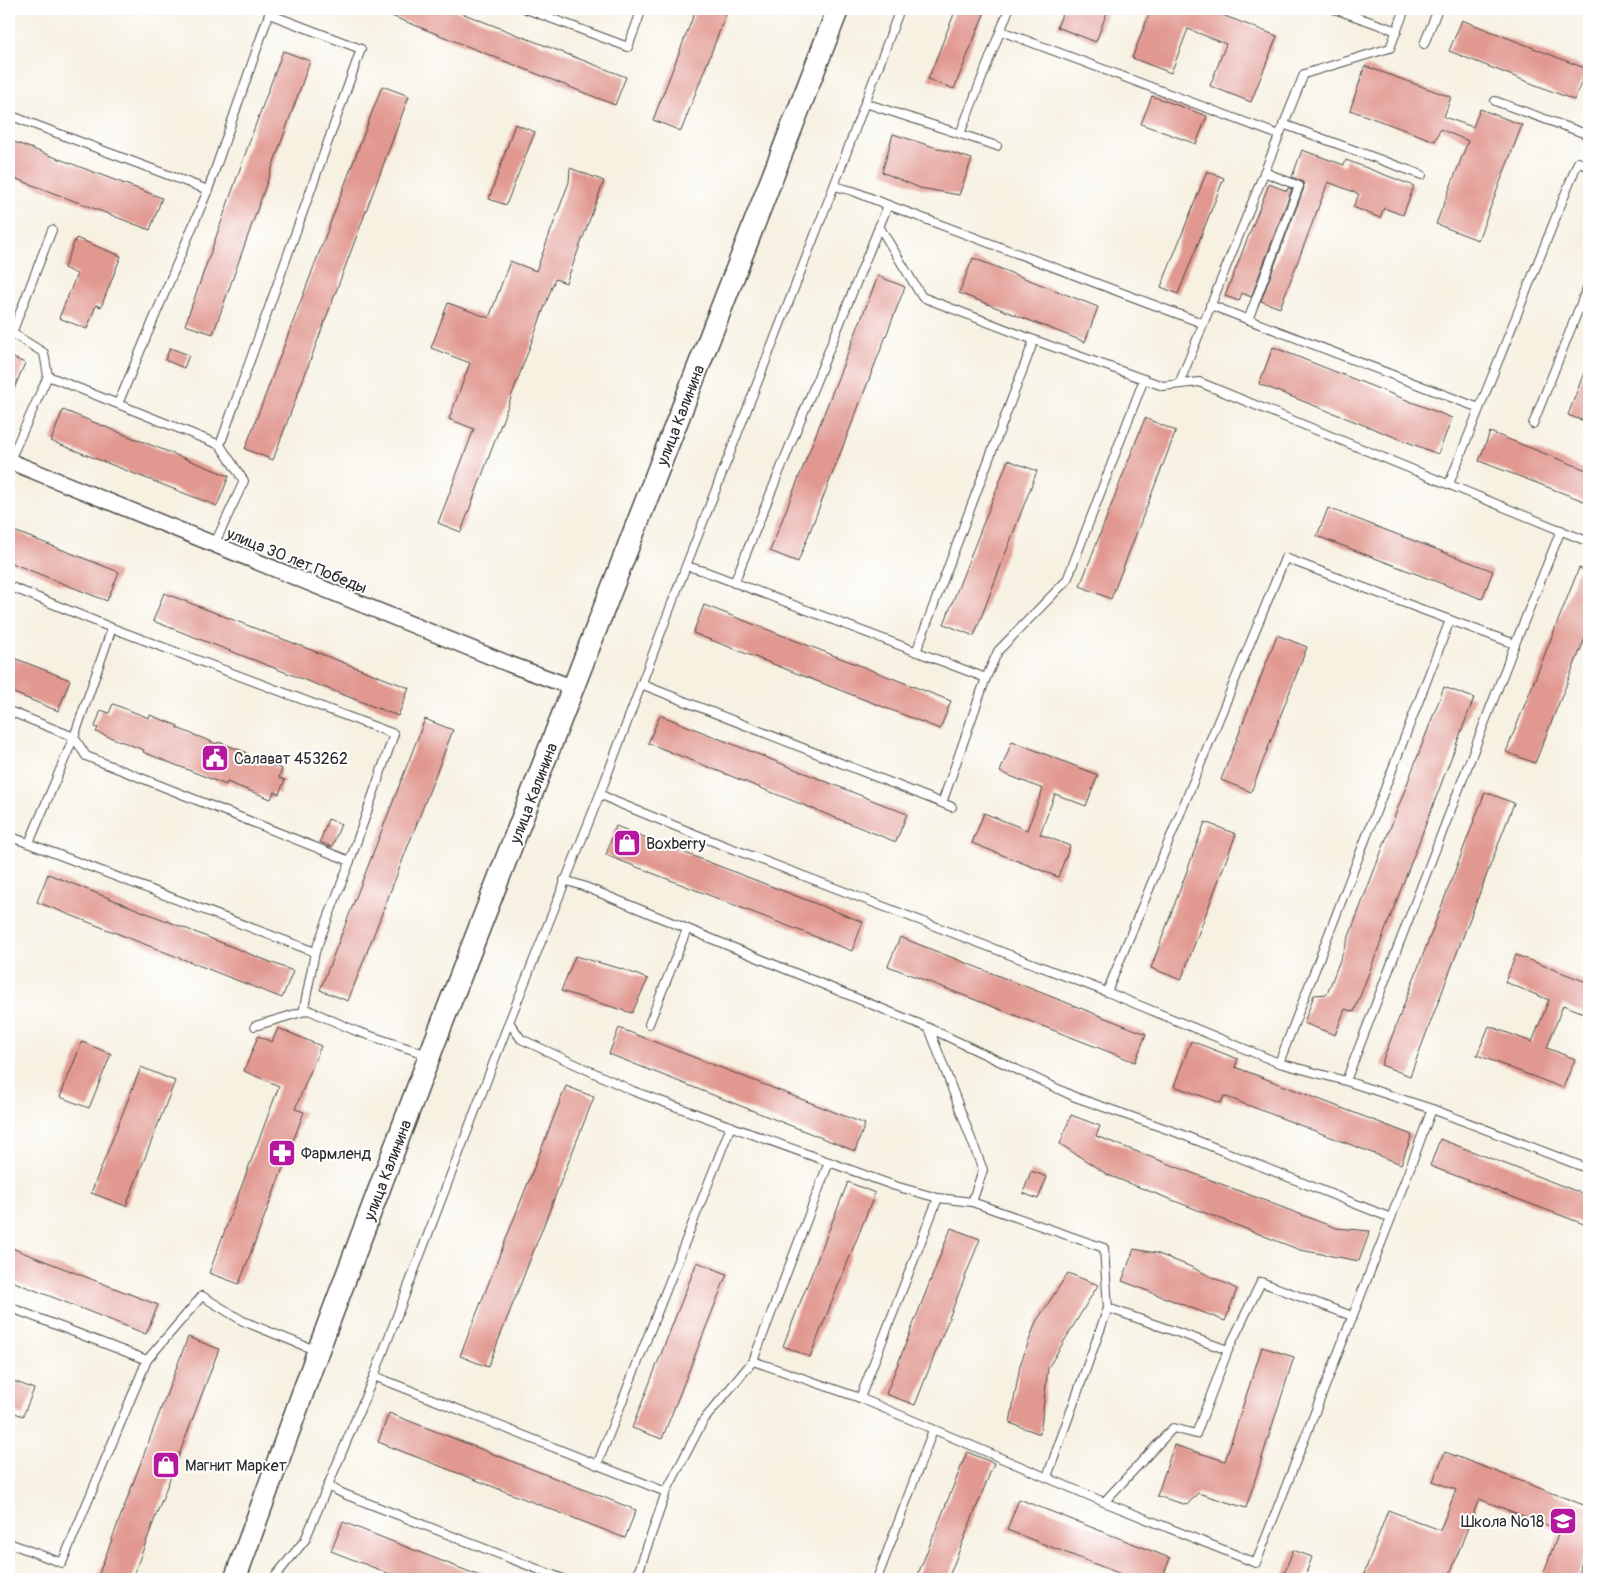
<svg xmlns="http://www.w3.org/2000/svg" width="1598" height="1588" viewBox="0 0 1598 1588" font-family="Pangolin,sans-serif">
<style>
.building{fill:#e19890}
.lines{fill:none;stroke-linecap:round;stroke-linejoin:round}
.lane-casing{stroke:#4a4946;stroke-width:10}
.street-casing{stroke:#4a4946;stroke-width:18}
.secondary-casing{stroke:#4a4946;stroke-width:24}
.lane{stroke:#fff;stroke-width:8}
.street{stroke:#fff;stroke-width:15}
.secondary{stroke:#fff;stroke-width:21}
.labels{text-anchor:middle;stroke-width:4;stroke-linejoin:round;paint-order:stroke}
.street-label{font-size:16px;fill:#2b2b2b;stroke:#fff}
.poi-label{font-size:16px;fill:#2b2b2b;stroke:#fff;text-anchor:start}
</style>
<rect width="100%" height="100%" fill="#fff"/>
<filter id="ink" filterUnits="userSpaceOnUse"><feTurbulence type="fractalNoise" baseFrequency=".02" numOctaves="2"/><feDisplacementMap in="SourceGraphic" scale="10" xChannelSelector="R" yChannelSelector="G"/><feConvolveMatrix kernelMatrix="1 2 1 2 8 2 1 2 1" color-interpolation-filters="sRGB"/></filter>
<filter id="wash" filterUnits="userSpaceOnUse"><feTurbulence type="fractalNoise" baseFrequency=".0096" numOctaves="4" result="noise"/><feDisplacementMap in="SourceGraphic" scale="20" xChannelSelector="R" yChannelSelector="G"/><feGaussianBlur stdDeviation="1.12" result="paint"/><feColorMatrix in="noise" values="0 0 0 0 0 0 0 0 0 0 0 0 0 0 0 0 0 1.4 0 .05"/><feComposite in="paint" operator="in"/></filter>
<g filter="url(#wash)">
<rect width="100%" height="100%" fill="#f7f1e2"/>
<g id="blocks">
<g class="building">
<polygon points="374,9 451,9 626,77 615,105"/>
<polygon points="696,9 728,9 681,131 653,120"/>
<polygon points="956,9 986,9 954,89 928,79"/>
<polygon points="1064,9 1108,9 1096,42 1057,27"/>
<polygon points="1151,9 1207,9 1277,36 1251,102 1210,86 1226,44 1188,29 1171,73 1132,58"/>
<polygon points="1462,20 1587,69 1574,100 1449,51"/>
<polygon points="283,51 310,61 213,334 185,325 254,129"/>
<polygon points="1365,66 1451,97 1444,117 1473,127 1480,109 1522,125 1478,240 1436,224 1468,141 1440,129 1435,141 1350,110"/>
<polygon points="382,86 409,96 273,460 245,449"/>
<polygon points="1152,96 1207,116 1196,144 1141,124"/>
<polygon points="515,124 535,132 506,205 489,199"/>
<polygon points="893,134 972,159 959,195 920,188 882,172"/>
<polygon points="9,140 162,198 150,230 9,176"/>
<polygon points="1302,150 1344,165 1346,160 1414,186 1403,215 1384,208 1380,218 1353,207 1359,194 1328,182 1280,308 1261,301 1304,188 1303,182 1292,177"/>
<polygon points="570,168 604,181 566,283 555,279 461,532 438,523 474,429 449,419 470,363 431,348 448,303 489,318 510,261 536,271 569,182"/>
<polygon points="1207,171 1224,178 1178,294 1161,287"/>
<polygon points="1269,184 1287,191 1288,188 1292,189 1251,297 1242,293 1239,301 1225,296"/>
<polygon points="76,238 121,256 101,307 96,305 87,329 59,318 77,274 64,268"/>
<polygon points="973,258 1098,307 1085,342 959,293"/>
<polygon points="878,276 905,287 798,562 770,551"/>
<polygon points="1273,347 1452,418 1438,454 1259,384"/>
<polygon points="170,348 189,355 184,368 165,360"/>
<polygon points="9,356 25,363 9,401"/>
<polygon points="1588,362 1589,362 1589,423 1568,415"/>
<polygon points="63,410 229,476 217,506 51,441"/>
<polygon points="1145,418 1176,431 1111,599 1080,586"/>
<polygon points="1490,432 1589,471 1589,503 1479,461"/>
<polygon points="1008,460 1037,471 974,636 944,624"/>
<polygon points="1328,508 1493,571 1482,599 1317,536"/>
<polygon points="9,529 119,572 107,601 9,562"/>
<polygon points="1579,568 1589,572 1589,628 1535,763 1506,752"/>
<polygon points="164,593 409,688 398,716 153,621"/>
<polygon points="704,605 951,701 940,729 693,633"/>
<polygon points="1277,635 1307,647 1251,792 1221,780"/>
<polygon points="9,656 70,680 58,711 9,691"/>
<polygon points="1444,687 1474,698 1354,1012 1345,1009 1335,1035 1304,1023 1314,995 1327,994"/>
<polygon points="113,704 149,718 150,715 178,726 177,728 217,744 218,742 246,752 245,755 282,769 279,778 285,780 279,794 274,792 271,799 227,782 226,785 143,752 144,750 96,732 98,728 95,727 101,710 109,713"/>
<polygon points="660,715 907,814 896,842 648,743"/>
<polygon points="425,719 453,730 348,1001 320,990"/>
<polygon points="1012,741 1098,775 1086,806 1055,794 1040,834 1070,846 1058,877 972,843 984,813 1027,830 1043,789 1000,772"/>
<polygon points="1485,792 1514,803 1410,1076 1381,1065"/>
<polygon points="328,819 341,824 332,847 320,842"/>
<polygon points="1205,822 1236,834 1181,980 1151,968"/>
<polygon points="616,826 863,922 852,951 606,855"/>
<polygon points="48,874 293,971 282,998 37,902"/>
<polygon points="900,937 1146,1034 1135,1062 888,966"/>
<polygon points="1516,955 1589,983 1589,1015 1563,1005 1547,1048 1575,1059 1563,1088 1477,1055 1489,1026 1532,1042 1549,1000 1505,982"/>
<polygon points="575,956 622,969 648,979 632,1013 561,991"/>
<polygon points="278,1028 321,1046 295,1109 304,1112 239,1284 209,1273 279,1086 244,1071 258,1036 272,1042"/>
<polygon points="619,1028 865,1124 855,1151 609,1054"/>
<polygon points="1191,1041 1238,1059 1235,1067 1412,1135 1401,1164 1224,1096 1221,1103 1174,1086"/>
<polygon points="82,1042 111,1054 89,1108 60,1097"/>
<polygon points="141,1067 175,1081 126,1206 91,1193"/>
<polygon points="566,1086 594,1097 488,1367 460,1356"/>
<polygon points="1071,1115 1100,1126 1096,1136 1336,1228 1370,1231 1359,1261 1300,1250 1108,1175 1060,1144"/>
<polygon points="1440,1139 1589,1196 1589,1226 1430,1166"/>
<polygon points="1031,1171 1047,1177 1038,1199 1023,1193"/>
<polygon points="848,1182 875,1193 810,1357 783,1346"/>
<polygon points="951,1228 980,1239 915,1405 886,1394"/>
<polygon points="9,1247 158,1305 146,1334 9,1280"/>
<polygon points="1134,1249 1156,1253 1189,1266 1237,1289 1225,1321 1122,1281"/>
<polygon points="697,1262 727,1274 662,1439 632,1428"/>
<polygon points="1068,1273 1098,1285 1048,1368 1040,1434 1010,1423 1020,1365 1036,1322"/>
<polygon points="188,1337 219,1349 132,1579 97,1579"/>
<polygon points="1262,1347 1294,1357 1246,1508 1198,1493 1187,1505 1157,1496 1174,1445 1225,1461"/>
<polygon points="9,1379 34,1389 23,1416 9,1411"/>
<polygon points="389,1413 636,1510 625,1538 378,1442"/>
<polygon points="967,1452 994,1463 948,1579 916,1579"/>
<polygon points="1445,1452 1589,1507 1589,1544 1576,1579 1541,1579 1560,1530 1479,1499 1448,1579 1362,1579 1388,1510 1440,1530 1456,1490 1433,1481"/>
<polygon points="1019,1499 1170,1558 1162,1579 1134,1579 1007,1530"/>
<polygon points="343,1522 485,1578 485,1579 403,1579 331,1551"/>
<polygon points="1293,1550 1312,1557 1304,1579 1282,1579"/>
</g>
</g>
</g>
<g filter="url(#ink)">
<use href="#blocks" fill-opacity="0" stroke="#4a4946" stroke-width="1"/>
<g class="lines">
<g class="lane-casing">
<g id="lane">
<polyline points="526,9 628,47 642,9"/>
<polyline points="1334,9 1397,31"/>
<polyline points="1001,31 1279,135"/>
<polyline points="1424,44 1438,9"/>
<polyline points="1495,101 1589,135"/>
<polyline points="865,103 997,146"/>
<polyline points="9,115 208,190"/>
<polyline points="1283,124 1422,175"/>
<polyline points="960,134 1009,9"/>
<polyline points="834,186 853,191 888,205 1202,323"/>
<polyline points="879,226 922,297 1034,340 1163,386 1199,382 1589,542"/>
<polyline points="1210,305 1479,408"/>
<polyline points="1248,320 1299,186 1264,172"/>
<polyline points="12,333 52,230"/>
<polyline points="10,334 12,333 44,353 48,376"/>
<polyline points="1179,384 1304,74 1390,48 1405,9"/>
<polyline points="1533,424 1589,283"/>
<polyline points="9,462 48,376 220,445 361,49 269,14 208,190 118,404"/>
<polyline points="1449,484 1578,162 1589,167"/>
<polyline points="214,545 244,481 220,445"/>
<polyline points="686,566 704,571 986,678 942,803"/>
<polyline points="734,583 888,205"/>
<polyline points="9,586 112,628 394,734 350,861"/>
<polyline points="1450,620 1515,644"/>
<polyline points="112,628 74,737 86,756 350,861 315,952"/>
<polyline points="916,652 1034,340"/>
<polyline points="986,678 998,651 1067,580 1144,379"/>
<polyline points="641,684 952,807"/>
<polyline points="9,711 74,737 29,843"/>
<polyline points="600,794 616,802 707,839 1107,992 1279,1063 1346,1081 1432,1109 1589,1169"/>
<polyline points="9,836 315,952 304,1008 356,1031 428,1055"/>
<polyline points="564,880 583,886 929,1028 1075,1097 1178,1133 1391,1218 1432,1109"/>
<polyline points="1107,992 1285,558 1450,620 1279,1063"/>
<polyline points="509,1022 521,1039 633,1091 895,1186 938,1198"/>
<polyline points="649,1024 687,929"/>
<polyline points="255,1026 309,1010"/>
<polyline points="929,1028 983,1170 972,1202"/>
<polyline points="1346,1081 1515,644 1561,530"/>
<polyline points="9,1307 147,1360 62,1563 9,1543"/>
<polyline points="1228,1350 1261,1282 1352,1316"/>
<polyline points="147,1360 202,1296 243,1321 317,1351"/>
<polyline points="753,1361 829,1162"/>
<polyline points="374,1376 666,1492 703,1421 753,1361 860,1398 1104,1502 1256,1563 1391,1218"/>
<polyline points="860,1398 938,1198 972,1202 1104,1248 1108,1308"/>
<polyline points="597,1465 731,1126"/>
<polyline points="1047,1477 1108,1308 1228,1350 1196,1434 1173,1428 1104,1502"/>
<polyline points="328,1486 344,1494 563,1579"/>
<polyline points="273,1579 305,1540 374,1376 509,1022 600,794 686,566 834,186 900,9"/>
<polyline points="636,1579 666,1492"/>
<polyline points="877,1579 933,1430"/>
</g>
</g>
<g class="street-casing">
<polyline id="street" points="9,461 509,664 574,688"/>
</g>
<g class="secondary-casing">
<polyline id="secondary" points="235,1579 318,1351 434,1044 838,9"/>
</g>
<use href="#lane" class="lane"/>
<use href="#street" class="street"/>
<use href="#secondary" class="secondary"/>
</g>
</g>
<defs>
<g id="civic-square" transform="scale(1.4375)"><rect x="-9" y="-9" width="18" height="18" rx="4" fill="#b5179e" stroke="#fff"/><path d="M-.6-6.5H3V-4.5H.6V-3L4-1V1h2V6H-6V1h2V-1L-.6-3ZM-1.2 2.5V6h2.4V2.5Z" fill="#fff"/></g>
<g id="shop-square" transform="scale(1.4375)"><rect x="-9" y="-9" width="18" height="18" rx="4" fill="#b5179e" stroke="#fff"/><path d="M-5-2.5h2.3a2.7 3.5 0 0 1 5.4 0H5L5.5 6h-11ZM-1.5-2.5h3a1.5 2.3 0 0 0-3 0Z" fill="#fff"/></g>
<g id="pharmacy-square" transform="scale(1.4375)"><rect x="-9" y="-9" width="18" height="18" rx="4" fill="#b5179e" stroke="#fff"/><path d="M-2-6h4v4h4v4h-4v4h-4v-4h-4v-4h4Z" fill="#fff"/></g>
<g id="school-square" transform="scale(1.4375)"><rect x="-9" y="-9" width="18" height="18" rx="4" fill="#b5179e" stroke="#fff"/><path d="M0-5L7-2L0 1L-7-2ZM-4 1L0 2.5L4 1V4Q0 6-4 4Z" fill="#fff"/></g>
</defs>
<g fill-rule="evenodd">
<use href="#civic-square" x="215" y="758"/>
<use href="#shop-square" x="627" y="843"/>
<use href="#pharmacy-square" x="282" y="1153"/>
<use href="#shop-square" x="166" y="1465"/>
<use href="#school-square" x="1563" y="1521"/>
</g>
<g class="labels">
<g class="street-label">
<text transform="translate(680 415) rotate(-69)" y="6">улица Калинина</text>
<text transform="translate(297 560) rotate(22)" y="6">улица 30 лет Победы</text>
<text transform="translate(533 793) rotate(-69)" y="6">улица Калинина</text>
<text transform="translate(387 1170) rotate(-69)" y="6">улица Калинина</text>
</g>
<g class="poi-label">
<text x="234" y="764">Салават 453262</text>
<text x="646" y="849">Boxberry</text>
<text x="301" y="1159">Фармленд</text>
<text x="185" y="1471">Магнит Маркет</text>
<text x="1544" y="1527" text-anchor="end">Школа №18</text>
</g>
</g>
<rect width="1598" height="1588" fill="none" stroke="#fff" stroke-width="30"/>
</svg>
